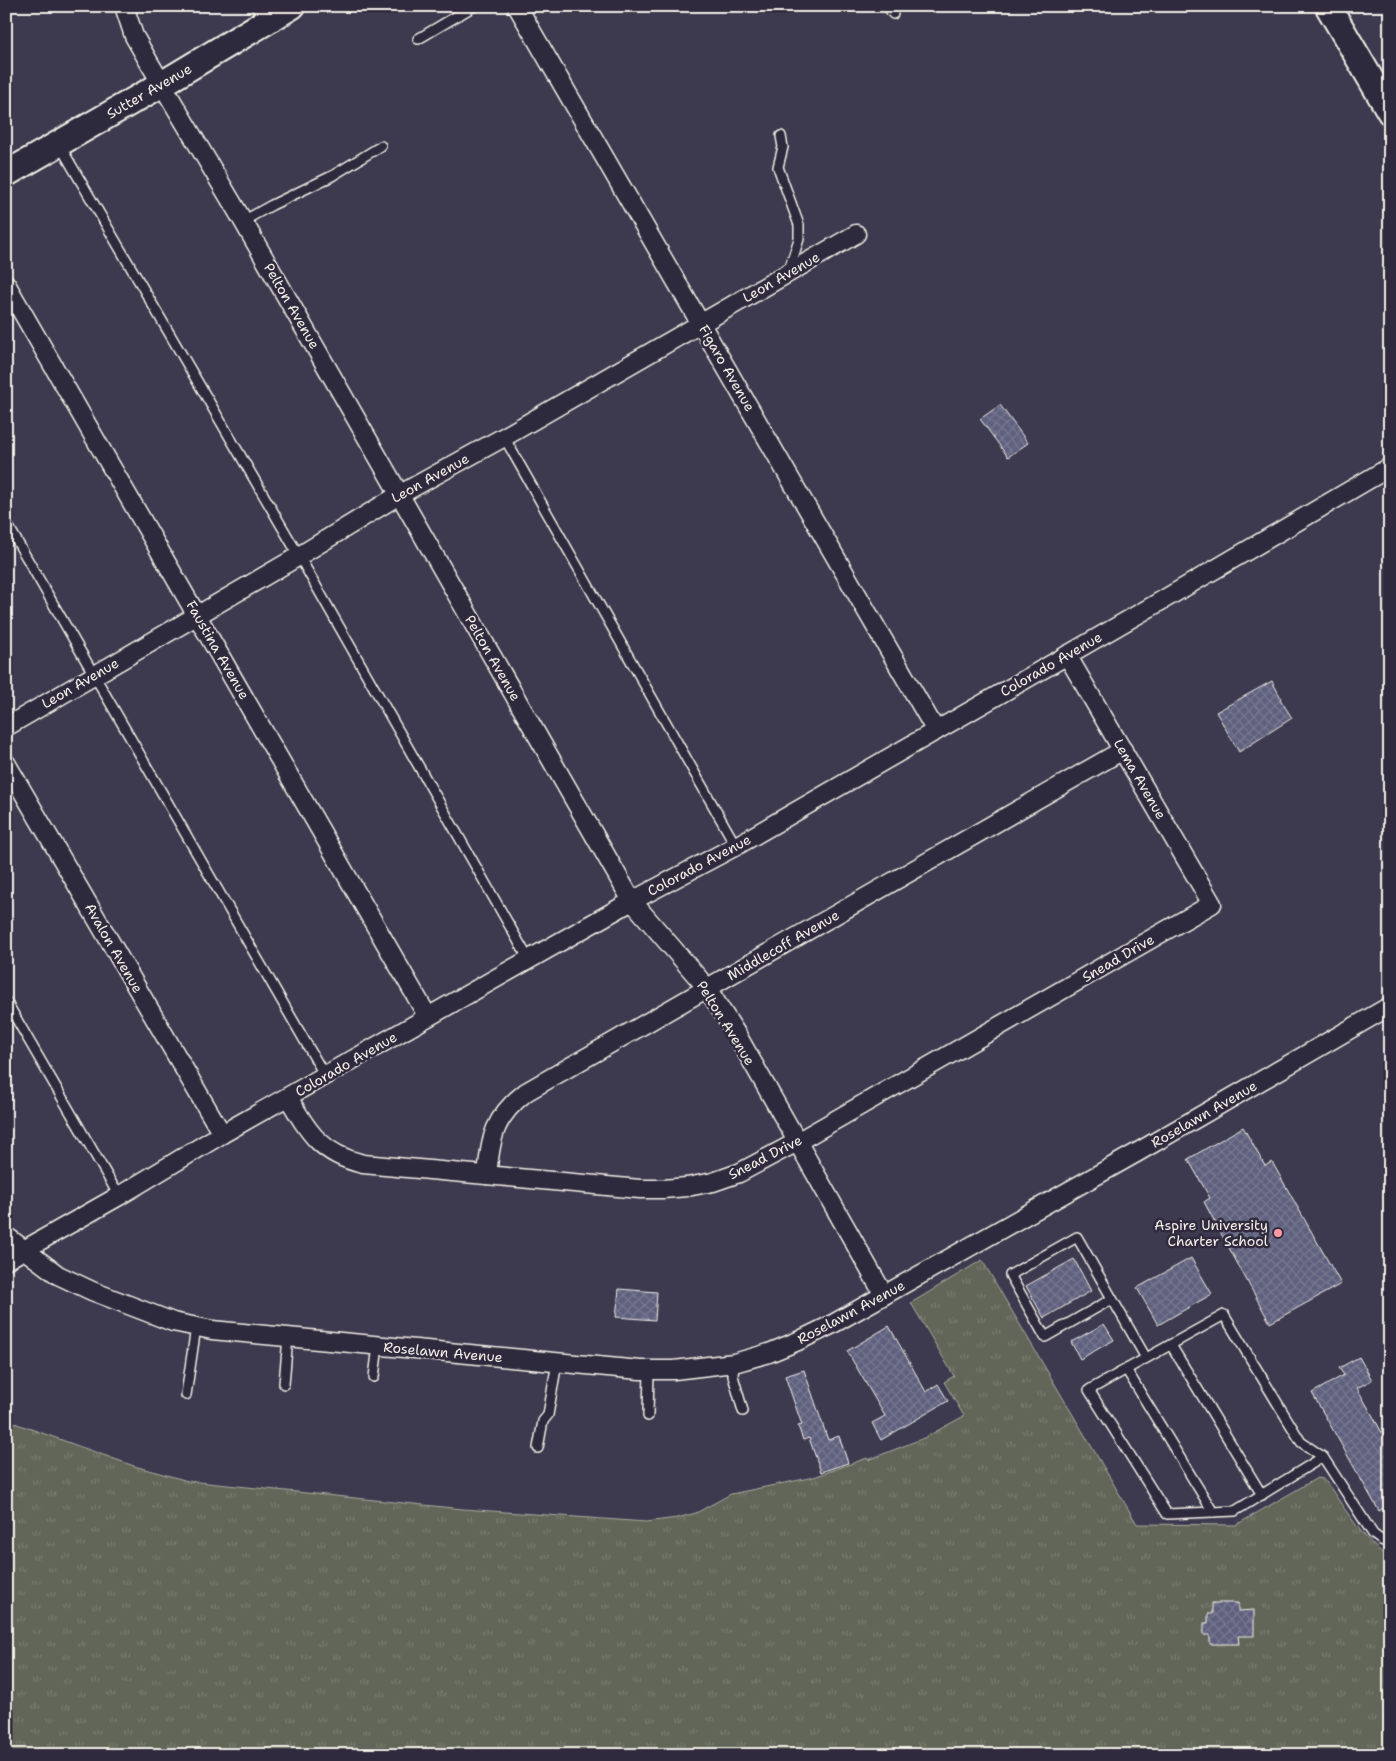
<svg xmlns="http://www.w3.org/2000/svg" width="1396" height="1761" viewBox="0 0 1396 1761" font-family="'Shantell Sans',sans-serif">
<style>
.grass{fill:url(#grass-tufts);stroke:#abaca0}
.building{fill:url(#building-cross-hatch);stroke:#f4f1e8}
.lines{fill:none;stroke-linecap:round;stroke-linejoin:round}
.lane-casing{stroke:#f4f1e8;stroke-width:12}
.street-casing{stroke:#f4f1e8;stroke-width:21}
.secondary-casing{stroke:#f4f1e8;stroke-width:29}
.lane{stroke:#2f2a3d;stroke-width:9}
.street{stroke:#2f2a3d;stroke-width:18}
.secondary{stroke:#2f2a3d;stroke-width:25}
.poi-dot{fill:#ff9aa2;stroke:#2f2a3d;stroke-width:2}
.labels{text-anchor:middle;stroke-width:5;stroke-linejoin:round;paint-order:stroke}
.street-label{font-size:14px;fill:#f4f1e8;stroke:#2f2a3d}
.poi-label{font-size:14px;fill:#f4f1e8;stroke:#2f2a3d;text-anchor:end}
</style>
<defs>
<pattern id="grass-tufts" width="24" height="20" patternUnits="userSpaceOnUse" patternTransform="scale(1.25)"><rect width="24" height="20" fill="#626658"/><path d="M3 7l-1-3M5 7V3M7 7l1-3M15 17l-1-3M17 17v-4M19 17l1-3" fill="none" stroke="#797c70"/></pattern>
<pattern id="building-cross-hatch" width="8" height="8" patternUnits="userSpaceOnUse" patternTransform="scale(1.25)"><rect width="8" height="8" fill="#5e617e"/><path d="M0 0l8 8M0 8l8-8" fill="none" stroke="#767890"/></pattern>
</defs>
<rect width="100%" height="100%" fill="#3d3a50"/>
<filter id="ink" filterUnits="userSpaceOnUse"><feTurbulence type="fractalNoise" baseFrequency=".02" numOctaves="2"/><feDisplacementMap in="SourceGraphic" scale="10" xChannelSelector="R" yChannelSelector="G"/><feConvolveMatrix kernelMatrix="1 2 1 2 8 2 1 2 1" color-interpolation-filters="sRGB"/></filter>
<g filter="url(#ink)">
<path class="grass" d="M982,1260l155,264 99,1 81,-47 7,1c16,21 42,68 66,78v198h-1384v-335l128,46 54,15 275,28 183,13 31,-4 19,-5 35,-19 83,-17 53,-19 1,2 56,-22 40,-22 -20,-34 10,-6 -43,-73z"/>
<g class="building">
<polygon points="1000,405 1028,443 1008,457 980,419"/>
<polygon points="1272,681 1281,698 1280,699 1292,718 1239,752 1216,712"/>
<polygon points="1243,1127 1265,1166 1272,1162 1341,1284 1270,1323 1204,1202 1210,1198 1188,1159"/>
<polygon points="1191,1258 1212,1294 1158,1325 1137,1288"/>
<polygon points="1074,1259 1091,1291 1044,1318 1026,1286"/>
<polygon points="619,1289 657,1292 655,1320 616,1317"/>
<polygon points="1104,1324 1114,1340 1080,1359 1071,1342"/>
<polygon points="889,1326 926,1392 938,1384 948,1401 881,1440 872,1423 885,1416 847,1351"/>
<polygon points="1359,1357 1372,1380 1357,1388 1384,1436 1390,1432 1390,1505 1379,1511 1312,1393 1344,1375 1339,1368"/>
<polygon points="804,1370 828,1440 839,1436 848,1463 821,1472 809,1438 803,1440 798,1426 802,1425 785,1376"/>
<polygon points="1212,1603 1238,1603 1238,1611 1254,1610 1254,1636 1238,1636 1239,1644 1210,1644 1210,1635 1204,1635 1204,1623 1208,1623 1208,1614 1212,1614"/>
</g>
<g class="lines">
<g class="lane-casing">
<g id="lane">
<polyline points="256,6 265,22"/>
<polyline points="887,6 893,14"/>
<polyline points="418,39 474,6"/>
<polyline points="781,136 783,147 778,167 799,225 799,239 789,270"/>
<polyline points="59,144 299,556 529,960"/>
<polyline points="243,221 272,205 332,176 381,146"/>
<polyline points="504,437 736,846"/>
<polyline points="6,522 325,1076"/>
<polyline points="6,1001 119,1196"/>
<polyline points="1112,1299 1045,1337 1010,1275 1077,1237 1146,1358"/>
<polyline points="1171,1345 1262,1495"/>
<polyline points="734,1363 733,1376 743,1411"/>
<polyline points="1126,1369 1213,1512"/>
<polyline points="374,1377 378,1346"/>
<polyline points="284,1384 288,1337"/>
<polyline points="186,1395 196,1327"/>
<polyline points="648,1416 649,1370"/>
<polyline points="538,1448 543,1421 548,1415 557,1362"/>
<polyline points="1323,1457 1235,1511 1167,1514 1089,1390 1224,1315 1301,1442 1323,1457 1373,1534 1381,1540 1390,1543"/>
</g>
</g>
<g class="street-casing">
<g id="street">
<polyline points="124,6 134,36 150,64 243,221 632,901 707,988 737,1035 884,1295"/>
<polyline points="517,6 936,731"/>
<polyline points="6,284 428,1017"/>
<polyline points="6,727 299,556 399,495 504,437 856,234"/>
<polyline points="6,763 222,1134"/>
<path d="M288,1097c21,36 33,57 75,67l277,25h23l24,-2 26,-5 26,-9 58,-31 415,-238 -145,-249"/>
<path d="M487,1175c4,-39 7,-58 39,-83l597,-342"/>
<polyline points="6,1236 58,1275 92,1291 173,1322 212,1330 640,1370 674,1370 734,1363 769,1353 798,1341 831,1325 1138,1152 1390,1006"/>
<polyline points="6,1260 119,1196 222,1134 632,901 736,846 1149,608 1390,467"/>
</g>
</g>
<g class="secondary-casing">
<g id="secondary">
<polyline points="1328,6 1390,112"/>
<polyline points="6,174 162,84 292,6"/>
</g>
</g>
<use href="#lane" class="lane"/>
<use href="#street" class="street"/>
<use href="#secondary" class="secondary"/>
</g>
</g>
<circle class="poi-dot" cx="1278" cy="1233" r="5"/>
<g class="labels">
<g class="street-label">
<text transform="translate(149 91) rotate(-30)" y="5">Sutter Avenue</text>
<text transform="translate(781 277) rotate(-30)" y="5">Leon Avenue</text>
<text transform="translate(292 306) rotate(60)" y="5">Pelton Avenue</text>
<text transform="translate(727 368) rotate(60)" y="5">Figaro Avenue</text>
<text transform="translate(430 478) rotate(-29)" y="5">Leon Avenue</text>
<text transform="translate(218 650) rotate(60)" y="5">Faustina Avenue</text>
<text transform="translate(493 658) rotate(60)" y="5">Pelton Avenue</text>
<text transform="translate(1051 664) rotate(-30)" y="5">Colorado Avenue</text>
<text transform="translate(80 683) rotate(-30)" y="5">Leon Avenue</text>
<text transform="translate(1140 779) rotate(60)" y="5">Lema Avenue</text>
<text transform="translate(699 865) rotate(-28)" y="5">Colorado Avenue</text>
<text transform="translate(783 945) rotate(-30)" y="5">Middlecoff Avenue</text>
<text transform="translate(114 948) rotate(60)" y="5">Avalon Avenue</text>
<text transform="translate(1118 958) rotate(-30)" y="5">Snead Drive</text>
<text transform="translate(726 1023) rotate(58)" y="5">Pelton Avenue</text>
<text transform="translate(346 1064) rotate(-30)" y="5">Colorado Avenue</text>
<text transform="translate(1204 1114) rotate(-30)" y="5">Roselawn Avenue</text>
<text transform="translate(765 1157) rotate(-27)" y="5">Snead Drive</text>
<text transform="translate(851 1312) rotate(-28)" y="5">Roselawn Avenue</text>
<text transform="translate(443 1352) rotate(5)" y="5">Roselawn Avenue</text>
</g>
<g class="poi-label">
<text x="1268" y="1230">Aspire University<tspan x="1268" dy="16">Charter School</tspan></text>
</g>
</g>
<rect width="1396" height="1761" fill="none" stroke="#2f2a3d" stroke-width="25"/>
<rect x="12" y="12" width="1371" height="1736" fill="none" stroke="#f4f1e8" stroke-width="2" filter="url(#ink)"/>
</svg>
